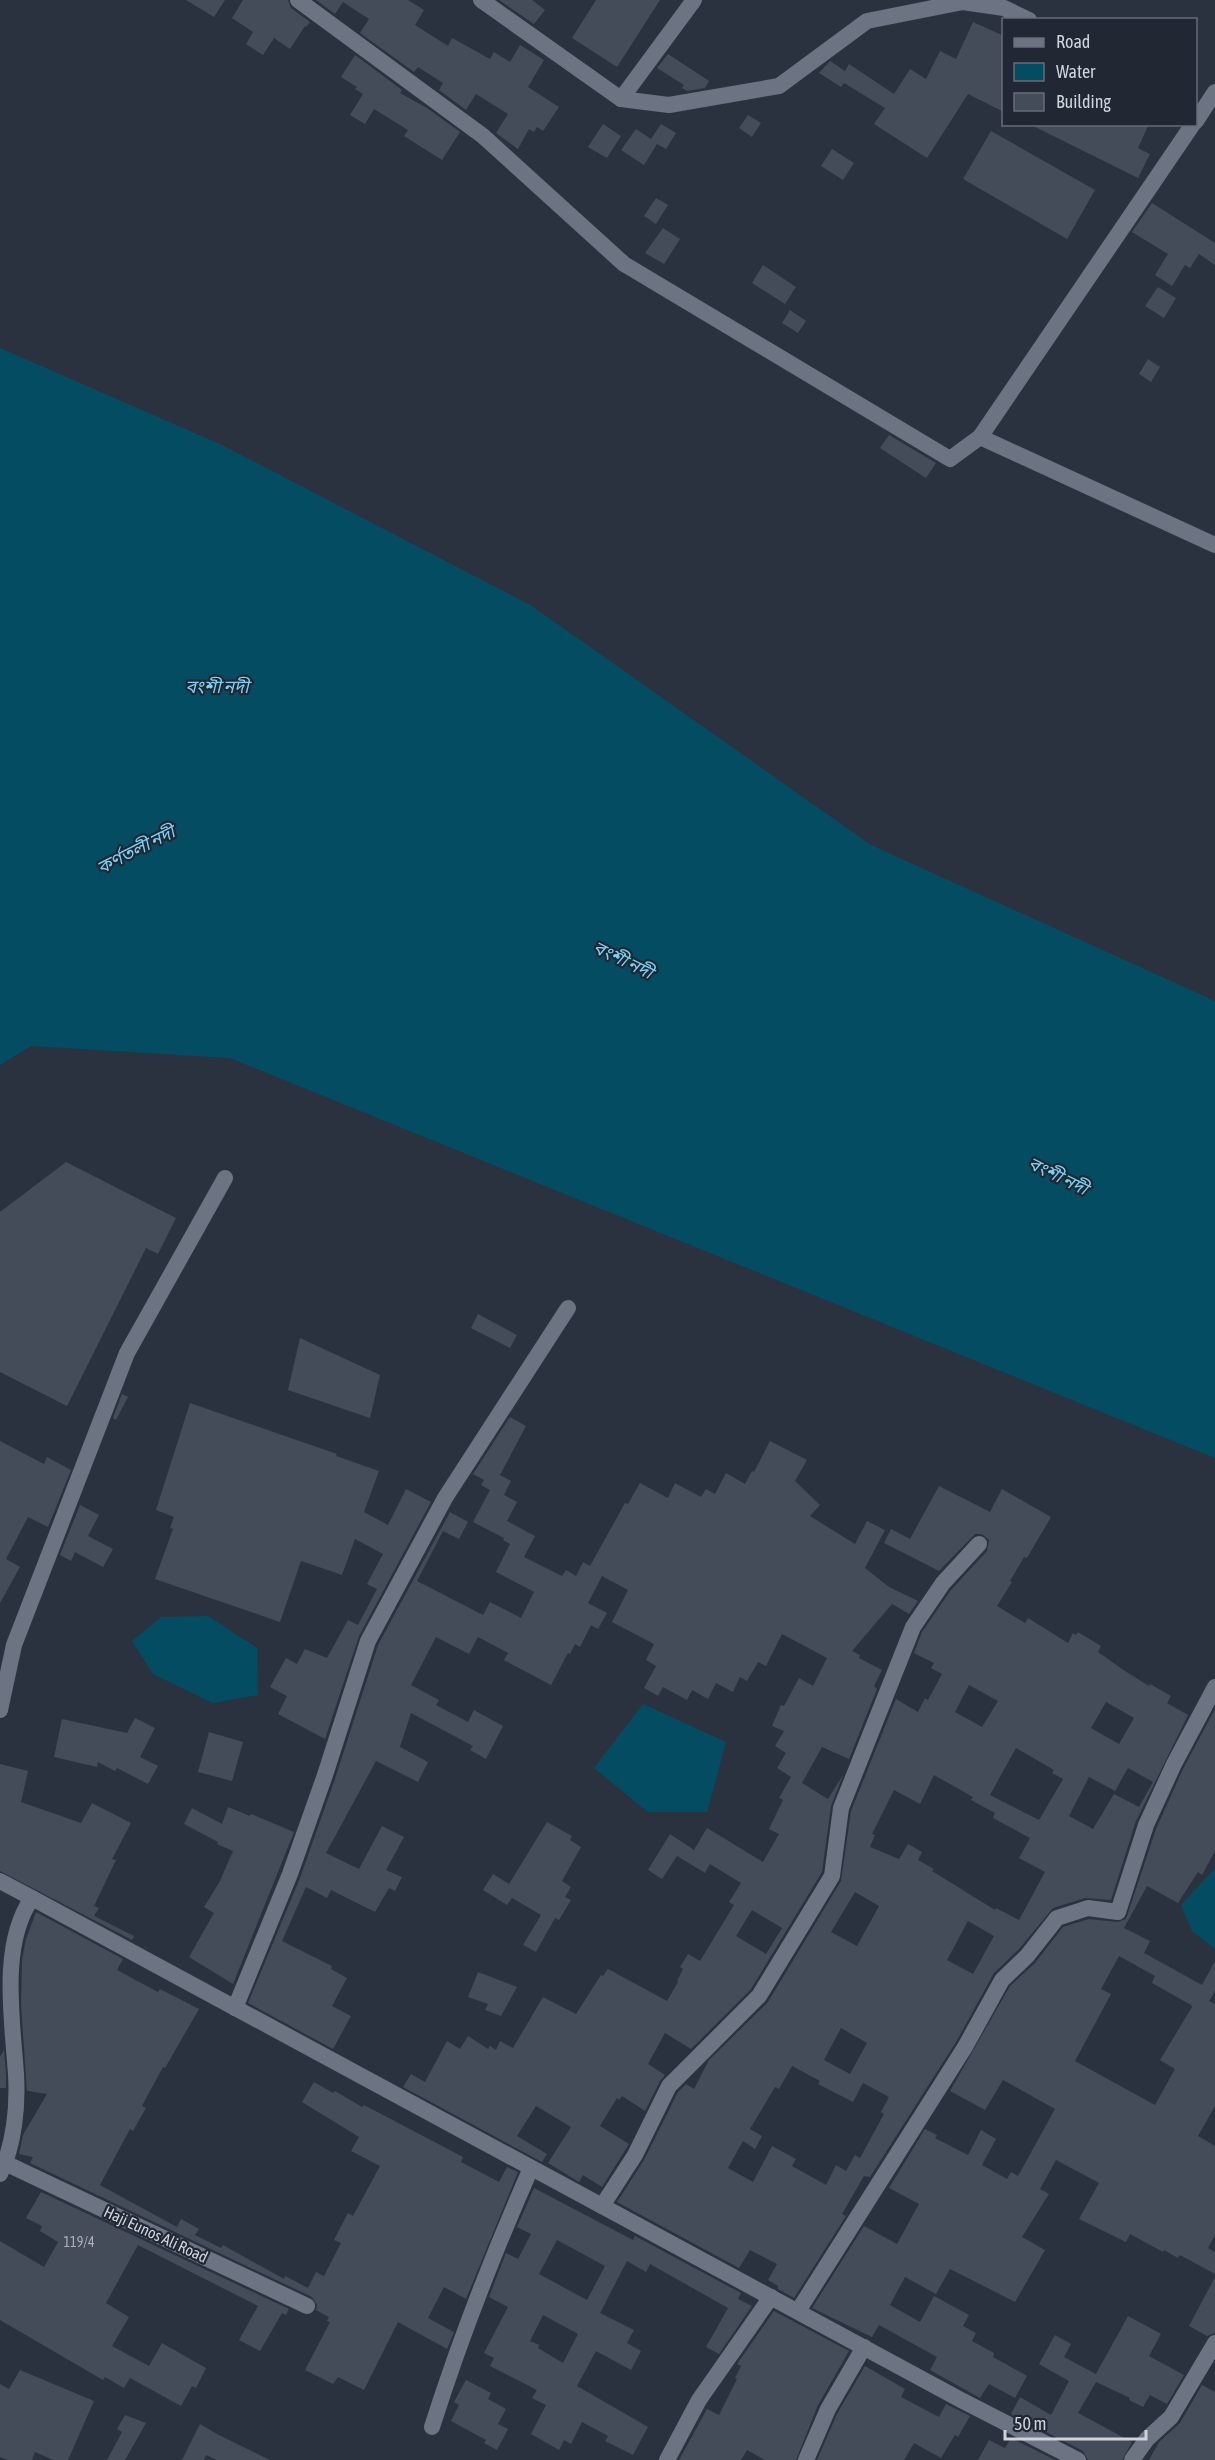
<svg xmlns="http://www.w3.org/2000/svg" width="1215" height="2460" viewBox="0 0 1215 2460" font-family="'Asap Condensed','Noto Sans Bengali',sans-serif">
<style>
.water{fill:#044c62}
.building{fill:#444b59;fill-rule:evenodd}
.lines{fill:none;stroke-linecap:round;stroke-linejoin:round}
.minor{stroke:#6c7483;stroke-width:16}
.tertiary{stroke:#6c7483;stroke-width:16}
.labels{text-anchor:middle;stroke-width:4.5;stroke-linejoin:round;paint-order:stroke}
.number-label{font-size:14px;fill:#acb1bb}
.street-label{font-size:16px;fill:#cfd3dc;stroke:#212834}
.water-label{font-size:18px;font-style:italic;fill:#7bd2f4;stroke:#212834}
</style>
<rect width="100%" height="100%" fill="#2b323f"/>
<g class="water">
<polygon points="0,348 222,445 532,606 871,845 1215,1001 1215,1458 230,1058 31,1046 0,1065"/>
<polygon points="208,1616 257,1648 258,1695 213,1703 153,1674 132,1641 161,1617"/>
<polygon points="643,1704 726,1742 707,1812 648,1812 594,1768"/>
<polygon points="1215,1868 1215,1949 1192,1931 1181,1905"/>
</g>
<g class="building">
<polygon points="186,0 225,0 214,17"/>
<polygon points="243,0 288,0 291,8 310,22 306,27 305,26 290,49 274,38 263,55 246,44 253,32 232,18"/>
<polygon points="316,0 408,0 424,10 415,25 448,46 452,38 490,59 494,52 510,62 520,45 544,60 528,87 559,107 543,131 537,127 534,132 529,129 518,149 496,133 508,114 476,94 466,110 439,90 443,83 418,67 414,72 360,33 369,19 343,2 335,14"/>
<polygon points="499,0 532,0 545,10 534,24"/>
<polygon points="596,0 660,0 617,67 572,38"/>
<polygon points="973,22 1004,36 1004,112 968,94 927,158 874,124 885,108 844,83 841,87 819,73 830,61 845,71 849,64 894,94 910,69 926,79 940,51 956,59"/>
<polygon points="668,54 709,81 705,88 687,91 682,88 684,85 657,68"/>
<polygon points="355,55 402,90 400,93 427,108 460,132 442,160 404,136 408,130 374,109 365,124 350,115 363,94 355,89 357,87 341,77"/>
<polygon points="748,115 761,123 752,137 739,128"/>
<polygon points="603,124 621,136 607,158 588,147"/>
<polygon points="661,124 676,133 666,149 657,144 644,165 621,150 636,129 651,139"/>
<polygon points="1029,124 1149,124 1138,148 1150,154 1138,178"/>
<polygon points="991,131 1095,190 1067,239 963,179"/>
<polygon points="832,149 854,163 843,180 821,166"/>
<polygon points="656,198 668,205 656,224 644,216"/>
<polygon points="1152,203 1215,243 1215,265 1199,254 1190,268 1185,265 1172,286 1155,275 1168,254 1132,232"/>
<polygon points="663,228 680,239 664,264 645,253"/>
<polygon points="763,265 796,287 785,304 752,283"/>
<polygon points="1158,287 1176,298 1164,318 1145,306"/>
<polygon points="790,310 806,321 798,333 782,323"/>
<polygon points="1148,359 1160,367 1151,382 1139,374"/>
<polygon points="889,435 936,463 926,478 880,448"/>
<polygon points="66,1162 176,1218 158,1254 146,1248 67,1406 0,1372 0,1212"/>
<polygon points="478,1314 517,1335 510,1348 471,1328"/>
<polygon points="300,1338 380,1375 370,1418 288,1390"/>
<polygon points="122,1394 128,1397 116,1420 113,1418"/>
<polygon points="190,1403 337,1454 336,1456 379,1471 364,1512 388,1525 406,1489 431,1502 359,1636 325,1739 278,1714 287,1696 270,1687 286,1658 297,1664 305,1649 327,1658 348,1620 358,1625 377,1589 367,1584 383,1554 355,1539 342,1575 301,1561 280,1622 155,1579 173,1529 170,1528 174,1517 156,1510"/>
<path d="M510,1417l16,9 -26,49 11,6 -7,14 13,7 -10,19 28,15 -11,21 38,19 4,-6 10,6 7,-14 7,4 35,-63 3,1 12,-21 28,15 7,-15 26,14 5,-8 9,5 11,-21 19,11 7,-13 2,1 16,-31 37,19 -12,21 25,24 -10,11 45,28 12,-23 18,9 -20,38 24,19 29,14 -9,13 -17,-10 -40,47 8,4 -1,3 23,12 -8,16 3,3 -28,70 -27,-12 -20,36 26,16 15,-24 -12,31 -9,66 -71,117 -60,60 -26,-16 -17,31 17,11 -5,6 -15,30 -23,-15 -3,4 -2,-2 -17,28 29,18 -27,43 -19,-12 -4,7 -31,-19 23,-36 -35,-21 -19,30 30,18 -5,8 -139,-75 8,-13 14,8 22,-41 13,8 8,-13 20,13 2,-3 6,4 4,-9 13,7 30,-51 33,17 25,-39 2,1 5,-7 59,32 11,-19 -1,-1 6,-12 -3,-2 8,-13 12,7 34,-56 -5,-3 12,-19 -31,-19 -5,9 -28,-17 -15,23 -14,-9 22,-36 24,16 13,-22 56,34 16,-28 -10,-5 14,-29 -4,-2 12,-21 -14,-9 9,-15 -11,-7 9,-15 -12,-5 9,-21 3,1 15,-28 14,8 14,-28 -45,-24 -16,32 -8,-4 -11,19 -7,-4 -7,15 -17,-9 -8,16 -16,-9 -5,10 -24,-13 -5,9 -14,-8 12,-22 -10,-6 8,-16 -42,-22 16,-32 -26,-14 -14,27 19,10 -9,16 -7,-4 -11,22 -5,-3 -5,10 -2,-1 -17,32 -47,-25 4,-7 -30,-16 -9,17 -33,-17 -25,48 28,15 -3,5 32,17 6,-12 29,16 -17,33 -16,-9 3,-4 -62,-33 -11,34 28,15 -10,20 -42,-21 -50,92 33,16 23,-43 22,11 -18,33 16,7 -7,14 -6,-3 -14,24 -44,-22 -4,8 -21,-11 -24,54 50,25 -1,3 16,9 -15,28 19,10 -18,33 -85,-46 52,-125 35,-99 43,-134 72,-133 18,10 -9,17 -16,-8 -26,50 66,34 7,-13 31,16 13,-26 -38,-20 14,-28 -7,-4 1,-2 -31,-16 17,-32 -9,-5 3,-5 -11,-6zM752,1910l30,18 -16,26 -30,-18z"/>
<polygon points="0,1441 44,1464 47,1457 71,1470 48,1527 28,1517 6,1559 20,1567 0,1603"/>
<path d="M939,1486l51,26 12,-23 49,28 -24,41 -3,-1 -14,24 2,1 -15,24 28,17 3,-5 40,25 5,-10 3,2 2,-3 23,14 -3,6 27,19 24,15 1,-2 21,12 -4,7 21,12 -52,106 -25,79 -26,-2 -32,10 -34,41 -25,24 -38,69 -86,135 -6,-1 -22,38 4,2 -52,82 -16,-9v-3l-10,-6 9,-16 -27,-14 -11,18 -122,-66 27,-42 34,-68 8,-8 8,5 15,-29 59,-58 73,-121 10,-70 45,-112 22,13 7,-14 3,2 14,-26 -11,-6 3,-5 -20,-10 8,-21 29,-42 36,-39 2,-11 -7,-6h-7l-36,37 -55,-28 7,-14 19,10zM969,1685l29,16 -16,26 -27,-15zM1106,1702l28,16 -15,26 -28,-16zM1016,1748l38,22 -2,3 11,6 -24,41 -49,-25zM1128,1768l25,14 -14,25 -25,-13 -21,35 -24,-13 20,-39 26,14zM934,1775l39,22 -2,3 24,13 -2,5 37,20 -11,20 26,14 -26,48 -23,-12 -1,2 -63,-39 2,-2 -16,-9 4,-8 -14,-8 -9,15 -29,-12 5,-12 -3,-1 22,-44 26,14zM855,1892l24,14 -22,40 -26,-14zM968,1921l26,15 -21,38 -26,-14zM841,2028l26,15 -17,31 -26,-14zM792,2066l28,15 -2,3 35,18 10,-19 26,14 -8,15 3,2 -24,44 -5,-3 -9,16 -10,-6 -10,20 -34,-19 4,-7 -24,-13 -19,36 -25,-14 15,-27 12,8 7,-13 -12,-7 25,-42 4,2z"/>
<polygon points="80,1505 99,1515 88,1536 113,1549 103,1567 75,1552 71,1561 60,1555"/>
<path d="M1215,1709v142l-13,24 -4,-3 -20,31 -31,-17 -23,42 26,13 -6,12 58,32 13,-24v30l-6,10 6,3v102l-17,30 17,10v89l-7,13 7,4v22l-35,-19 -2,3 -14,-8 -1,2 -33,-18 -4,8 -47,-23 20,-36 -43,-23 -16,29 9,5 -27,43 23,13 -30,52 -65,-33 -14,25 -31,-17 -15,28 30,17 14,-26 35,19 -6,11 13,7 -4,8 22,12 -1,4 34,19 -12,22 -26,-14 -9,14 -50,-28 7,-13 -58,-32 -7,12 -60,-29 52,-82 33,18 22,-40 -30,-16 36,-59 12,6 -2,3 33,17 13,-25 15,9 -14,26 25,14 4,-7 7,4 37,-67 -52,-29 -18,30 -35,-19 60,-105 25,-23 28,-36 26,-8 28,3 9,-3 30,-90 27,-60zM1119,1956l36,20 -3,7 39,22 1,2 -32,53 15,9 -20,36 -80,-44 36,-67 -10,-5z"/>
<polygon points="135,1718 155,1728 140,1757 158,1766 148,1784 117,1768 115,1771 98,1762 97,1767 54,1757 62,1719 127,1733"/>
<polygon points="209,1732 243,1742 232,1781 198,1772"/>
<polygon points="0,1764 28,1771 21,1802 81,1823 92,1803 131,1823 112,1859 116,1860 94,1906 99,1908 94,1916 134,1936 132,1940 0,1871"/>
<polygon points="228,1807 250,1816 251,1814 294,1832 233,1984 189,1957 214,1913 204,1907 220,1881 233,1851 217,1844 218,1842 184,1824 192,1808 222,1824"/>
<polygon points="547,1822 572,1836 570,1840 581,1847 562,1881 571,1887 565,1897 571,1900 559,1920 555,1918 536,1952 523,1945 541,1915 512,1898 507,1905 483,1890 493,1874 509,1884"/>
<polygon points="36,1912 123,1959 117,1970 158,1992 160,1989 199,2009 165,2068 163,2067 142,2106 146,2108 133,2131 130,2129 100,2185 131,2202 177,2227 181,2219 199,2229 195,2235 221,2248 223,2245 284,2279 285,2276 308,2288 316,2272 324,2276 341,2243 334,2240 348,2213 353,2216 380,2166 351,2151 359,2137 302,2102 314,2082 333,2093 335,2091 362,2107 364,2105 463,2157 461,2162 499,2182 507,2167 518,2172 466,2299 444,2287 428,2318 454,2332 447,2349 398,2322 364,2390 338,2377 333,2384 305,2370 330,2322 327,2321 329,2317 316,2310 317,2305 312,2297 30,2163 33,2157 19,2154 23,2135 47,2094 27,2091 21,2005 22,1960 26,1939"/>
<polygon points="478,1972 517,1987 501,2016 485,2010 488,2004 468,1997"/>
<polygon points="4,2050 6,2075 6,2088 0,2088 0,2057"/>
<path d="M534,2188l99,52 2,-4 106,57 -3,6 14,7 -33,48 -13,-7 22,-39 -78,-44 -4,8 -19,-11 -27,52 34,17 -7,13 14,8 -10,19 -35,-19 -19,35 71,41 -15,28 -28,-14 3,-5 -26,-14 -11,22 -7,-4 -5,10 -28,-16 15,-29 -14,-7 5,-8 -47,-24 4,-8 -10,-5 24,-46 -19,-10 17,-44 12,6 13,-25 -14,-7zM557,2240l48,26 -18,34 -48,-26zM543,2315l35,19 -15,29 -25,-15 1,-3 -9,-4z"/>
<polygon points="41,2192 289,2309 286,2315 282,2313 260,2351 239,2340 258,2306 138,2245 106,2303 129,2317 112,2346 149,2366 162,2343 206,2368 196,2388 192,2386 181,2406 130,2378 124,2388 105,2377 103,2380 0,2320 0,2241 44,2267 58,2242 40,2231 42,2226 26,2218"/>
<polygon points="1215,2277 1215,2333 1207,2336 1189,2326"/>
<polygon points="774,2311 849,2351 818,2405 796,2460 765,2460 747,2450 741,2460 679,2460 707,2409 719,2415 737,2379 735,2378 741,2366 737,2364"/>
<polygon points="1128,2316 1161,2334 1149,2356 1184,2375 1167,2404 1150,2395 1143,2407 1129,2400 1130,2398 1096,2382 1078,2413 1132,2442 1122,2460 1088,2460 1083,2451 1011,2414 1020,2397 1051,2415 1069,2381 1039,2364 1055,2335 1071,2344 1064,2357 1096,2374"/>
<polygon points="865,2366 905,2389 901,2397 939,2417 946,2404 970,2416 958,2437 955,2435 941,2458 914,2443 904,2460 817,2460 837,2414"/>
<polygon points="20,2370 94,2401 68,2460 53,2460 35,2452 32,2460 8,2460 0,2457 0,2384 9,2389"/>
<polygon points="466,2380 491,2393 488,2399 506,2409 498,2424 508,2429 497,2450 484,2443 486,2440 451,2421 459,2405 454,2402"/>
<polygon points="1202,2385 1215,2392 1215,2460 1149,2460 1159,2442 1180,2423"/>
<polygon points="125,2415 146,2423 125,2460 107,2460 122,2432 117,2429"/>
<polygon points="200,2424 217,2434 270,2460 217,2460 206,2455 204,2460 182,2460"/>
<polygon points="1011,2438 1055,2460 978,2460 989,2440 1005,2448"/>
</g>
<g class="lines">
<g class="minor">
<polyline points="298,0 483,136 624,264 950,459 980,437 1193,124"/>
<polyline points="481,0 621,99 669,105 779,86 867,21 963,2 1004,8 1029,20"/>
<polyline points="621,99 694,0"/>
<polyline points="1196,121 1215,92"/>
<polyline points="980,437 1215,545"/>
<polyline points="0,1710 14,1645 127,1353 225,1178"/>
<polyline points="0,1881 32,1898"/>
<polyline points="235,2008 290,1874 325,1775 368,1641 445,1498 568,1308"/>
<polyline points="5,2163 307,2306"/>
<polyline points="602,2206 635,2155 669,2086 759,1996 832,1876 841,1808 913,1627 943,1583 979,1544"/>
<polyline points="798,2311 965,2047 1002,1980 1027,1956 1057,1918 1088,1908 1118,1912 1146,1825 1174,1764 1215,1687"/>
<path d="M432,2427c28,-88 62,-175 99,-259"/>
<polyline points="667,2460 699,2400 771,2297"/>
<polyline points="806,2460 828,2409 864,2347"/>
<polyline points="1132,2460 1147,2439 1171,2417 1215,2343"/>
</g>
<path class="tertiary" d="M0,2174c14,-29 18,-67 16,-100 -4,-57 -16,-130 16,-176l929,502 117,60"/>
</g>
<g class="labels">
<g class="number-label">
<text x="79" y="2247">119/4</text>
</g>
<g class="street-label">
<text transform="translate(156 2234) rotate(25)" y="6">Haji Eunos Ali Road</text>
</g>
<g class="water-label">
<text x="217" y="693">বংশী নদী</text>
<text transform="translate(136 850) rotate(-27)" y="6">কর্ণতলী নদী</text>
<text transform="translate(623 960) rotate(26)" y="6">বংশী নদী</text>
<text transform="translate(1058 1176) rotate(26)" y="6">বংশী নদী</text>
</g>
</g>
<rect x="1002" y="18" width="195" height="108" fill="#212834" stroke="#676c77" stroke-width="1.5"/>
<rect x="1014" y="38" width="30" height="9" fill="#6c7483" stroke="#676c77" stroke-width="1.5"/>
<text x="1056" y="48" font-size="18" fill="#cfd3dc">Road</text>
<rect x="1014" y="63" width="30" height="18" fill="#044c62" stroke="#676c77" stroke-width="1.5"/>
<text x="1056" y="78" font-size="18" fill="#cfd3dc">Water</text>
<rect x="1014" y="93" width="30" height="18" fill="#444b59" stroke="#676c77" stroke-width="1.5"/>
<text x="1056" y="108" font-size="18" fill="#cfd3dc">Building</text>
<path d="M1005 2430v9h141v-9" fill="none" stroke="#cfd3dc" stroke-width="3"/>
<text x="1014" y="2430" font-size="18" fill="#cfd3dc" stroke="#212834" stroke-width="4.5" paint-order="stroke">50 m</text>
</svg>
